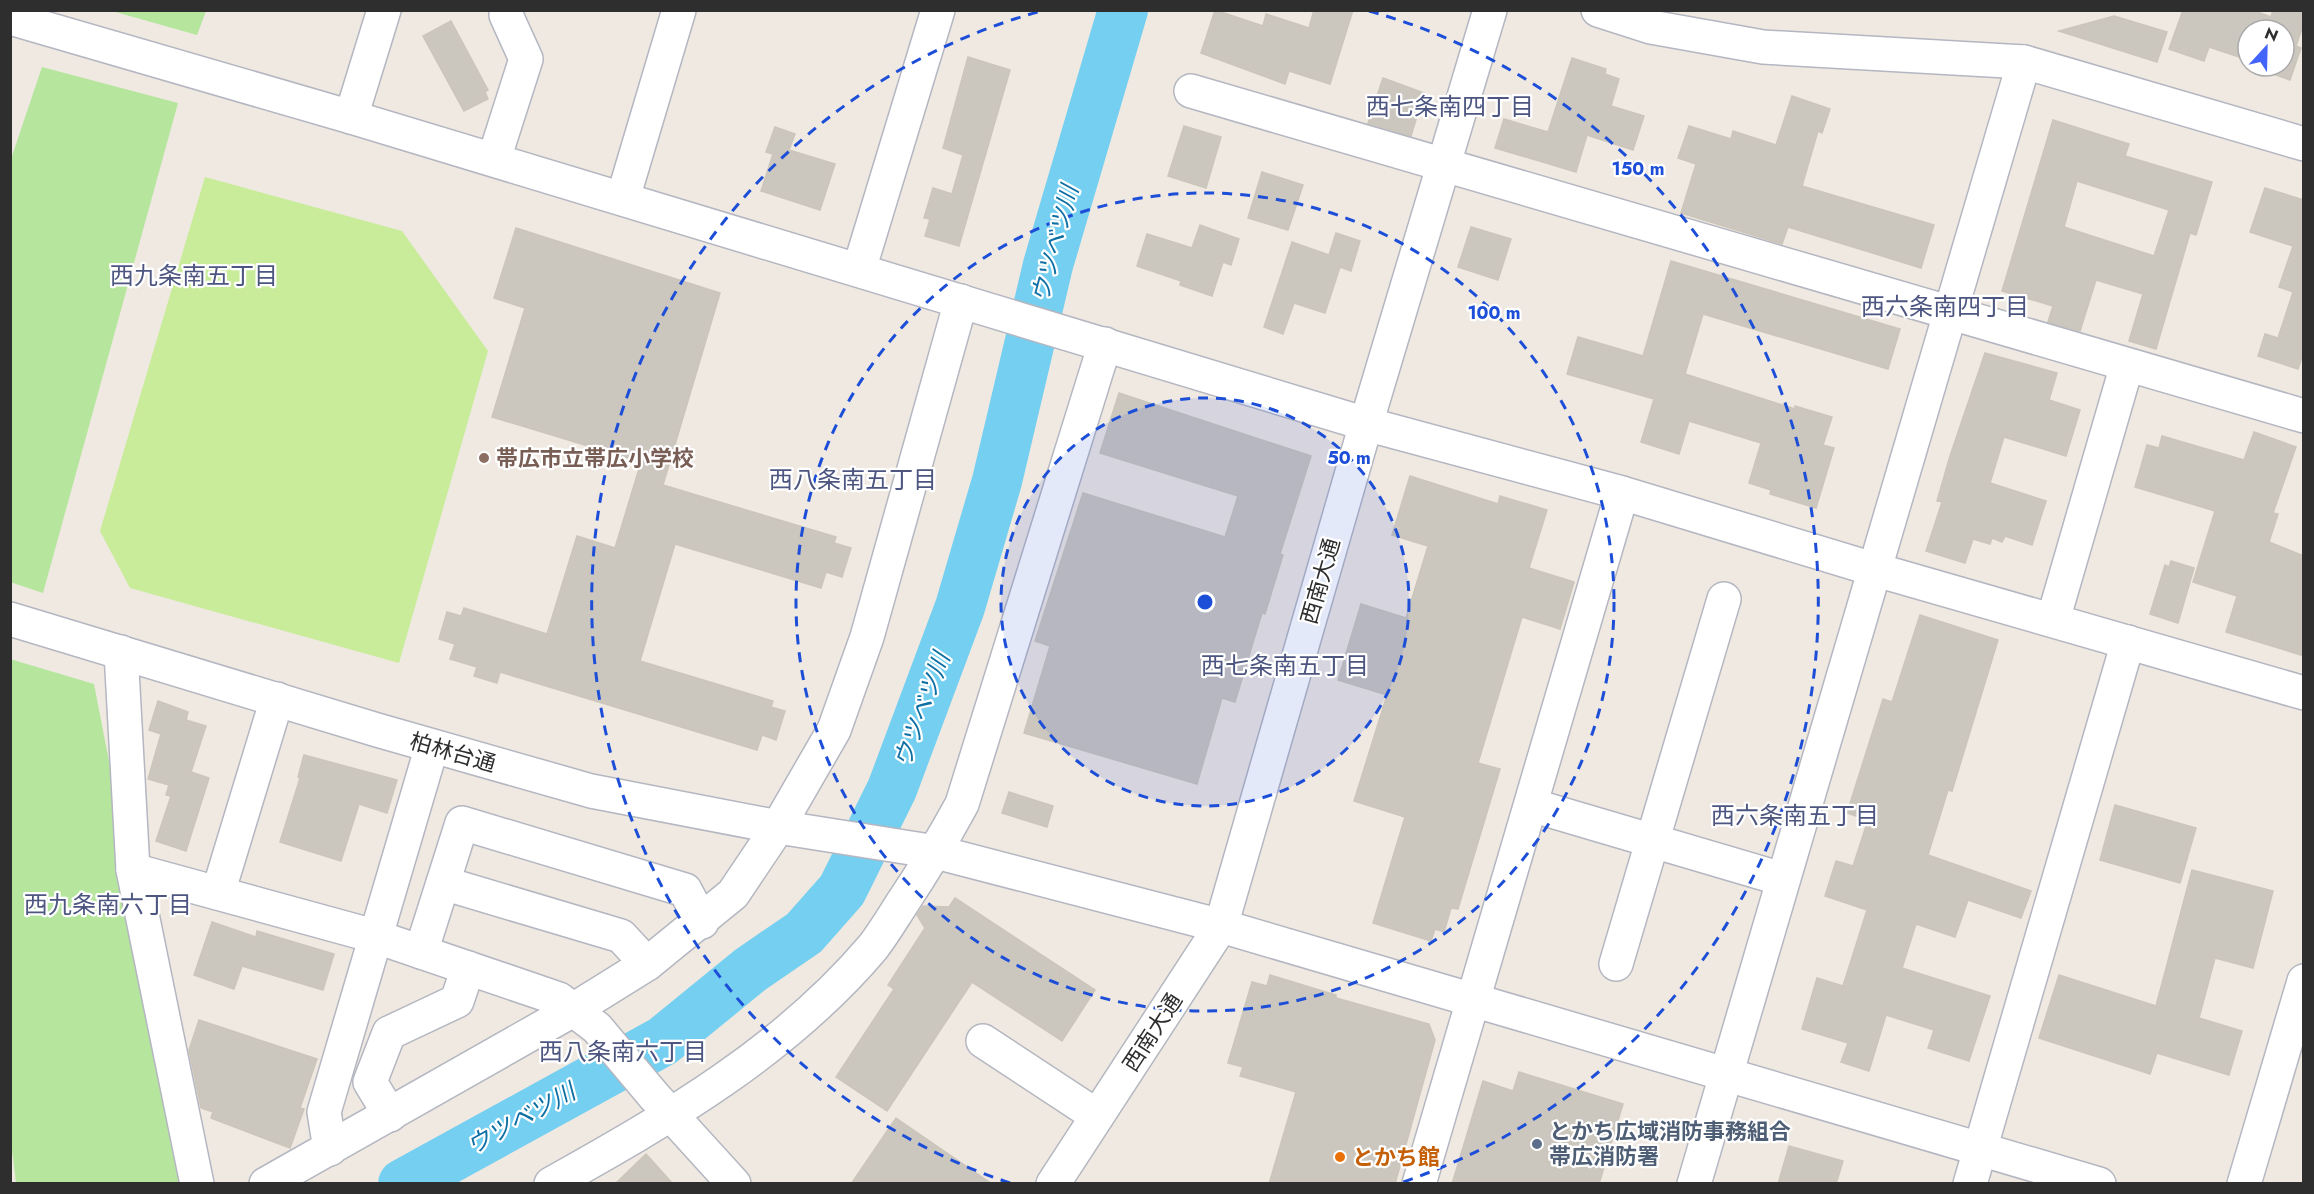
<svg xmlns="http://www.w3.org/2000/svg" width="2314" height="1194" viewBox="0 0 2314 1194" font-family="Jost,'Noto Sans JP',sans-serif">
<style>
.green{fill:#b6e59e}
.pitch{fill:#c9ec9a}
.lines{fill:none;stroke-linecap:round;stroke-linejoin:round}
.river{stroke:#75cff0;stroke-width:50}
.building{fill:#cbc7bf;stroke:#cbc5ba;stroke-width:1.5;fill-rule:evenodd}
.minor-casing{stroke:#b4b7c1;stroke-width:36}
.minor{stroke:#fff;stroke-width:33}
.ring{fill:none;stroke:#1d4ed8;stroke-width:3;stroke-dasharray:10 8}
.education-dot{fill:#8d6e63;stroke:#fff;stroke-width:2}
.service-dot{fill:#5c6f8a;stroke:#fff;stroke-width:2}
.food-dot{fill:#e8710a;stroke:#fff;stroke-width:2}
.labels{text-anchor:middle;stroke-width:4.5;stroke-linejoin:round;paint-order:stroke}
.education-label{font-size:22px;font-weight:bold;fill:#785e54;stroke:#fff;text-anchor:start}
.street-label{font-size:22px;fill:#2e2e2e;stroke:#fff}
.service-label{font-size:22px;font-weight:bold;fill:#4e5e75;stroke:#fff;text-anchor:start}
.food-label{font-size:22px;font-weight:bold;fill:#c56008;stroke:#fff;text-anchor:start}
.neighbourhood-label{font-size:24px;fill:#4d5680;stroke:#fff}
.water-label{font-size:24px;font-style:italic;fill:#0d6fa3;stroke:#fff}
.centre{fill:#1d4ed8;stroke:#fff;stroke-width:3}
.ring-label{font-size:18px;text-anchor:middle;font-weight:bold;fill:#1d4ed8;stroke:#fff;stroke-width:4.5;stroke-linejoin:round;paint-order:stroke}
</style>
<rect width="100%" height="100%" fill="#efe9e1"/>
<g class="green">
<polygon points="112,11 206,11 197,35"/>
<polygon points="42,67 178,103 43,593 10,582 11,159"/>
<polygon points="10,659 94,684 191,1183 16,1183 10,1133"/>
</g>
<polygon class="pitch" points="205,177 402,231 488,351 399,663 130,588 100,531"/>
<g class="lines">
<polyline class="river" points="403,1184 663,1041 750,970 804,933 842,890 892,789 960,607 997,481 1048,265 1123,10"/>
</g>
<g class="building">
<polygon points="1215,10 1263,26 1266,14 1309,28 1314,10 1353,10 1330,84 1289,71 1285,84 1201,53"/>
<polygon points="2183,10 2252,10 2271,17 2273,10 2304,10 2304,23 2296,46 2301,48 2290,80 2256,68 2284,66 2284,30 2248,30 2248,60 2209,47 2204,61 2169,49"/>
<polygon points="2114,16 2167,32 2157,62 2059,31"/>
<polygon points="451,21 488,90 485,92 488,99 464,111 423,36"/>
<polygon points="968,57 1010,70 959,246 925,236 930,219 924,218 933,188 952,194 963,155 943,148"/>
<polygon points="1572,58 1606,69 1605,74 1619,79 1611,106 1644,116 1633,150 1587,135 1576,172 1495,148 1504,119 1548,132"/>
<polygon points="1383,78 1424,93 1411,136 1368,123"/>
<polygon points="1792,96 1830,109 1822,133 1818,131 1802,186 1934,225 1921,268 1788,227 1782,244 1681,213 1696,164 1678,158 1689,126 1731,139 1733,131 1776,145"/>
<path d="M2053,120l76,24 -4,12 87,26 -16,53 -6,-2 -34,116 -27,-8 14,-47 -47,-14 -16,51 -32,-9 5,-16 -51,-15zM2077,181l92,29 -15,46 -90,-29z"/>
<polygon points="1184,126 1221,137 1206,188 1168,176"/>
<polygon points="775,127 795,134 789,150 835,164 820,210 761,191 773,154 766,152"/>
<polygon points="1262,172 1303,185 1288,230 1248,218"/>
<polygon points="2265,188 2304,200 2304,351 2298,369 2258,356 2265,334 2278,338 2293,292 2279,287 2293,246 2250,232"/>
<polygon points="1200,225 1239,239 1231,265 1223,262 1212,296 1180,285 1181,281 1137,266 1147,234 1192,248"/>
<polygon points="1471,227 1511,239 1498,280 1458,267"/>
<polygon points="516,228 720,293 663,485 836,537 834,543 851,548 842,577 826,572 821,588 675,544 640,661 773,701 771,707 785,711 776,740 762,735 757,750 500,672 497,683 474,676 477,667 450,659 455,644 439,639 447,612 461,616 464,608 547,634 577,536 615,548 641,462 492,417 525,308 494,298"/>
<polygon points="1336,233 1360,241 1351,271 1340,267 1325,313 1294,303 1283,334 1264,327 1292,242 1329,255"/>
<polygon points="1671,261 1900,329 1888,369 1703,314 1685,374 1795,409 1795,406 1832,417 1823,445 1834,448 1816,508 1770,494 1771,490 1749,483 1761,443 1689,421 1679,454 1641,442 1654,399 1567,374 1578,337 1643,356"/>
<polygon points="1985,353 2057,373 2049,400 2080,410 2066,456 2004,437 1990,483 2046,501 2032,545 2005,536 2002,542 1992,538 1990,544 1973,539 1965,563 1926,551 1942,502 1937,501 1950,456"/>
<polygon points="1119,393 1311,456 1280,554 1283,555 1265,614 1262,613 1235,702 1222,698 1197,784 1024,733 1050,646 1035,641 1083,493 1225,537 1238,496 1100,453"/>
<polygon points="2254,432 2296,447 2273,513 2278,514 2269,542 2304,556 2304,656 2226,632 2237,596 2193,582 2215,511 2135,487 2147,445 2159,448 2162,436 2244,460"/>
<polygon points="1410,476 1498,504 1500,496 1547,510 1529,568 1574,582 1560,629 1522,617 1478,763 1500,769 1458,909 1451,908 1444,932 1435,929 1431,941 1373,923 1405,817 1354,801 1387,695 1338,680 1361,604 1406,618 1428,546 1392,535"/>
<polygon points="2171,561 2194,568 2178,623 2150,614 2165,565 2169,567"/>
<polygon points="1920,615 1998,640 1952,791 1948,790 1928,855 2031,891 2021,918 1968,900 1955,937 1916,924 1902,968 1990,996 1969,1061 1928,1048 1934,1030 1886,1015 1869,1071 1841,1062 1848,1043 1802,1029 1817,978 1843,986 1867,910 1825,896 1836,861 1853,866 1868,820 1847,813 1883,699 1892,702"/>
<polygon points="158,701 188,712 186,720 206,726 191,772 209,778 186,851 156,841 171,796 166,795 169,785 148,779 161,734 149,730"/>
<polygon points="304,755 397,780 387,813 359,804 341,861 280,842 300,778 298,777"/>
<polygon points="1009,792 1053,806 1047,827 1002,813"/>
<polygon points="2115,805 2196,828 2180,883 2100,860"/>
<polygon points="2192,870 2273,891 2253,968 2215,958 2199,1018 2242,1031 2229,1075 2157,1053 2150,1074 2039,1038 2059,975 2156,1006"/>
<polygon points="955,898 1095,990 1062,1041 972,982 887,1111 836,1077 894,989 888,985 925,928 917,915 923,906 949,907"/>
<polygon points="212,922 256,937 257,931 334,954 323,990 242,966 234,989 194,975"/>
<polygon points="1270,975 1336,995 1336,998 1429,1024 1435,1040 1395,1184 1269,1184 1296,1092 1240,1076 1243,1067 1228,1063 1252,982 1267,986"/>
<polygon points="199,1020 317,1059 300,1108 304,1109 290,1148 211,1118 213,1112 201,1108 189,1050"/>
<polygon points="1519,1072 1623,1104 1599,1184 1452,1184 1483,1081 1513,1091"/>
<polygon points="896,1118 992,1184 851,1184"/>
<polygon points="1789,1146 1843,1161 1836,1184 1778,1184"/>
<polygon points="646,1154 673,1184 615,1184"/>
</g>
<g class="lines">
<g class="minor-casing">
<g id="minor">
<polyline points="1598,10 1651,27 1763,47 2024,62 2304,144"/>
<polyline points="10,18 351,117 1366,424 1622,493 1873,569 2304,693"/>
<polyline points="1191,91 2304,416"/>
<polyline points="351,117 384,10"/>
<polyline points="494,159 526,59 506,15 507,10"/>
<polyline points="623,198 679,10"/>
<polyline points="859,270 938,10"/>
<polyline points="10,619 377,730 591,791 778,827 936,852 1221,926 2099,1184"/>
<polyline points="2053,620 2127,365"/>
<polyline points="121,652 133,870 197,1184"/>
<polyline points="1531,805 1782,879"/>
<polyline points="133,870 374,936 559,999 597,1028 654,1096 734,1184"/>
<polyline points="443,883 621,936 647,964"/>
<polyline points="218,893 277,699"/>
<polyline points="421,952 462,823 685,890 702,922"/>
<polyline points="1616,964 1724,599"/>
<polyline points="983,1041 1097,1116"/>
<polyline points="390,1115 370,1082 389,1033 457,1001 468,968"/>
<polyline points="330,1149 324,1112 432,746"/>
<polyline points="266,1184 573,1010 647,964 733,894 778,827 834,730 867,637 961,301"/>
<path d="M551,1184c118,-66 234,-133 322,-237 10,-13 19,-28 28,-42 22,-33 42,-66 61,-101l143,-460"/>
<polyline points="1053,1184 1221,926 1366,424 1490,10"/>
<polyline points="1419,1184 1622,493"/>
<polyline points="1694,1184 2024,62"/>
<polyline points="1970,1184 2128,642"/>
<polyline points="2244,1184 2304,981"/>
</g>
</g>
<use href="#minor" class="minor"/>
</g>
<circle cx="1205" cy="602" r="204" fill="#1d4ed8" fill-opacity=".12"/>
<g class="ring">
<circle cx="1205" cy="602" r="204"/>
<circle cx="1205" cy="602" r="409"/>
<path d="M1010 1183A613 613 0 0 1 1041 11M1369 11A613 613 0 0 1 1400 1183"/>
</g>
<circle class="education-dot" cx="484" cy="458" r="6"/>
<circle class="service-dot" cx="1537" cy="1144" r="6"/>
<circle class="food-dot" cx="1340" cy="1157" r="6"/>
<g class="labels">
<g class="education-label">
<text x="496" y="466">帯広市立帯広小学校</text>
</g>
<g class="street-label">
<text transform="translate(1320 581) rotate(-74)" y="8">西南大通</text>
<text transform="translate(453 752) rotate(16)" y="8">柏林台通</text>
<text transform="translate(1152 1032) rotate(-57)" y="8">西南大通</text>
</g>
<g class="service-label">
<text x="1549" y="1139">とかち広域消防事務組合<tspan x="1549" dy="25">帯広消防署</tspan></text>
</g>
<g class="food-label">
<text x="1352" y="1165">とかち館</text>
</g>
<g class="neighbourhood-label">
<text x="1450" y="115">西七条南四丁目</text>
<text x="194" y="284">西九条南五丁目</text>
<text x="1945" y="315">西六条南四丁目</text>
<text x="853" y="488">西八条南五丁目</text>
<text x="1285" y="674">西七条南五丁目</text>
<text x="1795" y="824">西六条南五丁目</text>
<text x="108" y="913">西九条南六丁目</text>
<text x="623" y="1060">西八条南六丁目</text>
</g>
<g class="water-label">
<text transform="translate(1055 244) rotate(-75)" y="8">ウツベツ川</text>
<text transform="translate(922 710) rotate(-70)" y="8">ウツベツ川</text>
<text transform="translate(521 1119) rotate(-29)" y="8">ウツベツ川</text>
</g>
</g>
<circle cx="1205" cy="602" r="9" class="centre"/>
<g class="ring-label">
<text x="1638" y="175">150 m</text>
<text x="1494" y="319">100 m</text>
<text x="1349" y="464">50 m</text>
</g>
<rect width="2314" height="1194" fill="none" stroke="#2e2e2e" stroke-width="24"/>
<g transform="translate(2266 48) rotate(22)"><circle r="28" fill="#ffffff" stroke="#ababab" stroke-width="1.5"/>
<path d="M0-4.5L10 22L0 15L-10 22Z" fill="#4264fb"/>
<text y="-9" font-size="16" font-weight="bold" text-anchor="middle" fill="#2e2e2e">N</text>
</g>
</svg>
